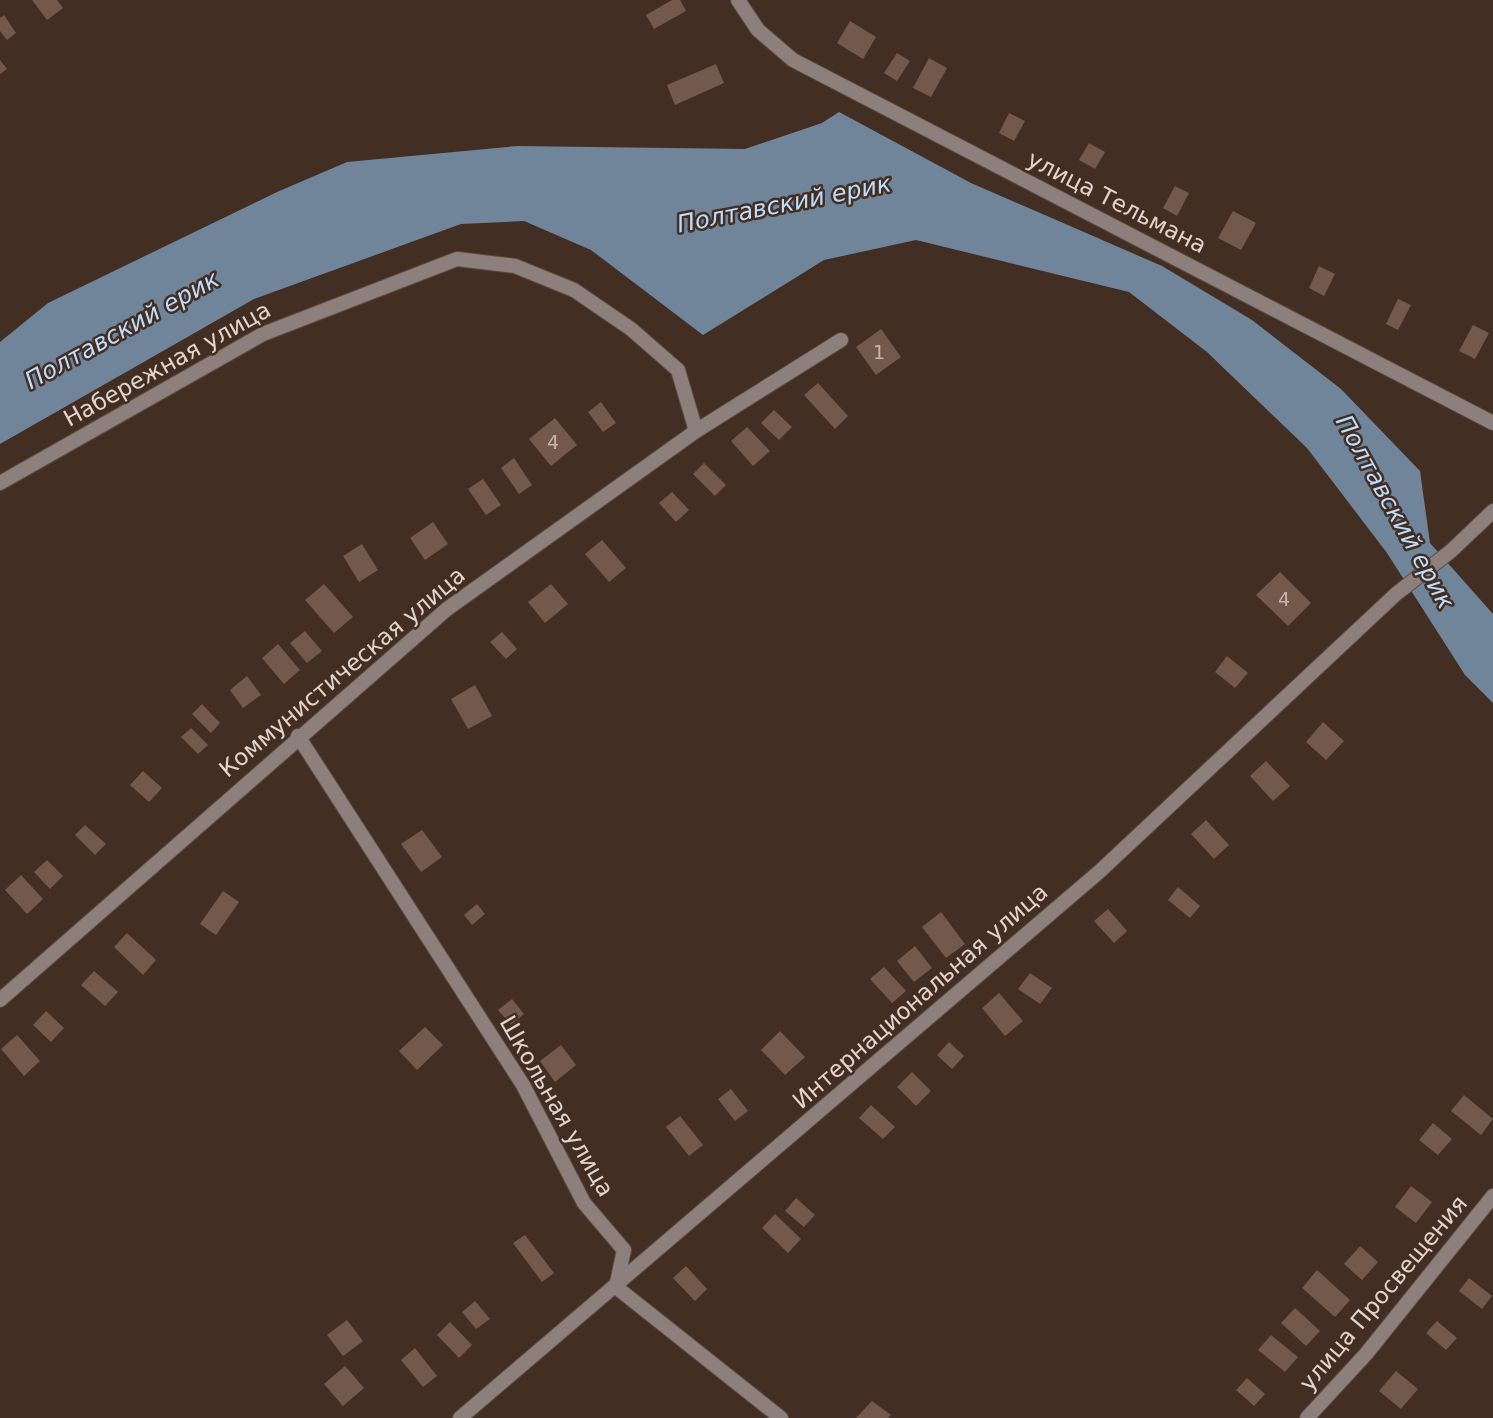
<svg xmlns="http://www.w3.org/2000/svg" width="1493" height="1418" viewBox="0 0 1493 1418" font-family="'DejaVu Sans',sans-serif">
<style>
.water{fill:#70859a}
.building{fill:#72594b}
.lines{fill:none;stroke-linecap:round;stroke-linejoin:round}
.minor-casing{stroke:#604c43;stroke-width:16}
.minor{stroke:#8c7f7c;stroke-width:14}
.labels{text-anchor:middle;stroke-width:5;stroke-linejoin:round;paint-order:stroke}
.number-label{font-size:19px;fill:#c6b5ad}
.street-label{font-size:23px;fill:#e2d4ce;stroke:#432e24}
.water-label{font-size:24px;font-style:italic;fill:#bdddfd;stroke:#432e24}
</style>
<rect width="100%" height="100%" fill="#432e24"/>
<polygon class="water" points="839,112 971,183 1162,266 1252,320 1341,389 1420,471 1430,543 1493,614 1493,703 1465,675 1387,553 1307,448 1207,352 1129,292 916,240 824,260 703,335 591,250 524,221 461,224 254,299 0,444 0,342 48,303 277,192 347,162 517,146 745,149 822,123"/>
<g class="building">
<polygon points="32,0 57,0 63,8 47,20"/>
<polygon points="672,0 680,0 686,11 654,29 646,15"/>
<polygon points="4,15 16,33 7,40 0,31 0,18"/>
<polygon points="850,21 876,37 863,59 837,43"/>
<polygon points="897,53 910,61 897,81 884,73"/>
<polygon points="929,58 947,68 931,97 913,88"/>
<polygon points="0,60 7,69 0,74"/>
<polygon points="716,64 724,83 675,105 667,85"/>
<polygon points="1009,113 1025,121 1014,141 999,133"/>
<polygon points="1089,143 1105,152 1095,169 1079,160"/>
<polygon points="1175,186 1189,193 1177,216 1163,208"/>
<polygon points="1233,211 1256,223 1241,250 1218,238"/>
<polygon points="1319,266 1335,274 1324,296 1309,288"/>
<polygon points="1398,299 1411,305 1398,330 1386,324"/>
<polygon points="1473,325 1489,333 1475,359 1459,351"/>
<polygon points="881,329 901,357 876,375 856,347"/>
<polygon points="818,383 848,416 835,429 804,395"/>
<polygon points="601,402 616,423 603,432 588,412"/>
<polygon points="774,410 792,427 779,440 761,423"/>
<polygon points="555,418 577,445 551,466 529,439"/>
<polygon points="747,427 770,451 753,466 731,441"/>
<polygon points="514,458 532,485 519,494 501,468"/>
<polygon points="704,463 726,485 715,496 693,474"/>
<polygon points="483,479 501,505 486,515 468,489"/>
<polygon points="672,492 689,510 676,522 659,503"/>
<polygon points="433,522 448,544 425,560 410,538"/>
<polygon points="602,540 626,568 609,582 585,554"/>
<polygon points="362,544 378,570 359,582 343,556"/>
<polygon points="1280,572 1311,603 1288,626 1256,595"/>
<polygon points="324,584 353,617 334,633 305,600"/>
<polygon points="551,584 568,604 545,623 528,602"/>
<polygon points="305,631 322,651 307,663 290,643"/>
<polygon points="502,632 517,649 506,659 490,642"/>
<polygon points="278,644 300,670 284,684 262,658"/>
<polygon points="1227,656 1248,673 1235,688 1215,672"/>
<polygon points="247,676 261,695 243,708 230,690"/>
<polygon points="475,685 492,716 468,729 451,699"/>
<polygon points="202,704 220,723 211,733 192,714"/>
<polygon points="1323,722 1344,741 1326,760 1306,742"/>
<polygon points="191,728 208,745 198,754 181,737"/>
<polygon points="1266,761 1290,786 1273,801 1250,776"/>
<polygon points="143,771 162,788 149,802 130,785"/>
<polygon points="1206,820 1229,845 1214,859 1191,834"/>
<polygon points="85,825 106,844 95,855 75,835"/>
<polygon points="422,830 442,857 421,872 401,844"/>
<polygon points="47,860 63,876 50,889 34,872"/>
<polygon points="21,875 43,899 27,914 5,890"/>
<polygon points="1178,887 1200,906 1190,918 1168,900"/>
<polygon points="223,891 239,902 216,935 200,924"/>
<polygon points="477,904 485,914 472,925 464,915"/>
<polygon points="1108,909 1127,931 1114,943 1094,921"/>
<polygon points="941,912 965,944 946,958 922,927"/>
<polygon points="127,933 156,960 143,975 114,947"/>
<polygon points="915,946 932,968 914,982 897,961"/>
<polygon points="884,967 906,991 892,1003 870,979"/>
<polygon points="94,971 118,992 105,1006 81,985"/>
<polygon points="1030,973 1052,988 1040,1004 1018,989"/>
<polygon points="999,993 1023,1021 1005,1036 982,1008"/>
<polygon points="512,999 524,1014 511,1025 498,1010"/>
<polygon points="46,1011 64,1028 51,1042 33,1025"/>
<polygon points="425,1027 443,1045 417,1070 399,1051"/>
<polygon points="780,1031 805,1057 785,1075 761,1050"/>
<polygon points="17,1035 40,1061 24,1076 1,1049"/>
<polygon points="949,1042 964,1056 952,1069 937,1055"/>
<polygon points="561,1045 576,1065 555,1082 540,1061"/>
<polygon points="912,1072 931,1091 916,1106 897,1087"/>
<polygon points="731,1089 748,1111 735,1121 718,1099"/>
<polygon points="1464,1095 1493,1119 1481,1135 1451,1111"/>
<polygon points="871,1105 895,1127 883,1139 859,1118"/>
<polygon points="680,1116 703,1145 689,1156 666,1127"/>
<polygon points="1433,1123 1452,1139 1438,1155 1419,1140"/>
<polygon points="1411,1186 1432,1202 1416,1223 1395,1207"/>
<polygon points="796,1198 815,1215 804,1227 785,1211"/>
<polygon points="775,1214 801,1239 788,1253 762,1228"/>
<polygon points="525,1235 554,1273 542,1282 513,1243"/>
<polygon points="1360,1246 1378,1262 1362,1280 1344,1264"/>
<polygon points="686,1266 707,1289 695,1301 673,1278"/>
<polygon points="1317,1270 1350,1300 1335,1317 1302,1288"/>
<polygon points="1469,1278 1492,1296 1482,1309 1459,1291"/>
<polygon points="475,1301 490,1319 476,1329 462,1312"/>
<polygon points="1295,1308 1320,1331 1306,1346 1281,1323"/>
<polygon points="347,1320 363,1341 343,1356 327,1335"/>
<polygon points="1437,1321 1457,1338 1446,1350 1426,1333"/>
<polygon points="450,1322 472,1345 459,1358 437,1335"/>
<polygon points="1271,1335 1298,1357 1285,1372 1258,1350"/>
<polygon points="415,1348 437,1376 423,1387 401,1360"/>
<polygon points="345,1366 364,1388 343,1406 324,1384"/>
<polygon points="1396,1371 1418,1389 1401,1409 1379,1391"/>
<polygon points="1247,1378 1265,1394 1254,1406 1236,1390"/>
<polygon points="872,1401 891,1415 888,1418 856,1418"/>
</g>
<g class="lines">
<g class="minor-casing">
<g id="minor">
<polyline points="738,0 758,30 793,60 1493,423"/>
<polyline points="0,483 263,334 457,259 515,266 574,290 631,329 678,370 696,431"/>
<polyline points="298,736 523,1085 584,1203 624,1250 616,1287 781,1418"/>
<polyline points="0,1000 447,609 696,431 841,340"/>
<polyline points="460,1418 1099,872 1396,594 1451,551 1493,511"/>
<polyline points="1307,1418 1366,1354 1493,1196"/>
</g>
</g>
<use href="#minor" class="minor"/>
</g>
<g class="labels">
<g class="number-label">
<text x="879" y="359">1</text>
<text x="553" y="449">4</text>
<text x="1284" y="606">4</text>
</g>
<g class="street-label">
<text transform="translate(1117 202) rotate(27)" y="8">улица Тельмана</text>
<text transform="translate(167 364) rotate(-29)" y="8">Набережная улица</text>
<text transform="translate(342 672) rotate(-40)" y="8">Коммунистическая улица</text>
<text transform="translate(920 996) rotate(-41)" y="8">Интернациональная улица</text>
<text transform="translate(557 1106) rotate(60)" y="8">Школьная улица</text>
<text transform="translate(1383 1293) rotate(-50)" y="8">улица Просвещения</text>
</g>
<g class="water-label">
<text transform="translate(784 204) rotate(-11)" y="8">Полтавский ерик</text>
<text transform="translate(122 330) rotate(-29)" y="8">Полтавский ерик</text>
<text transform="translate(1395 512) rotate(61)" y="8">Полтавский ерик</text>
</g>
</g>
</svg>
